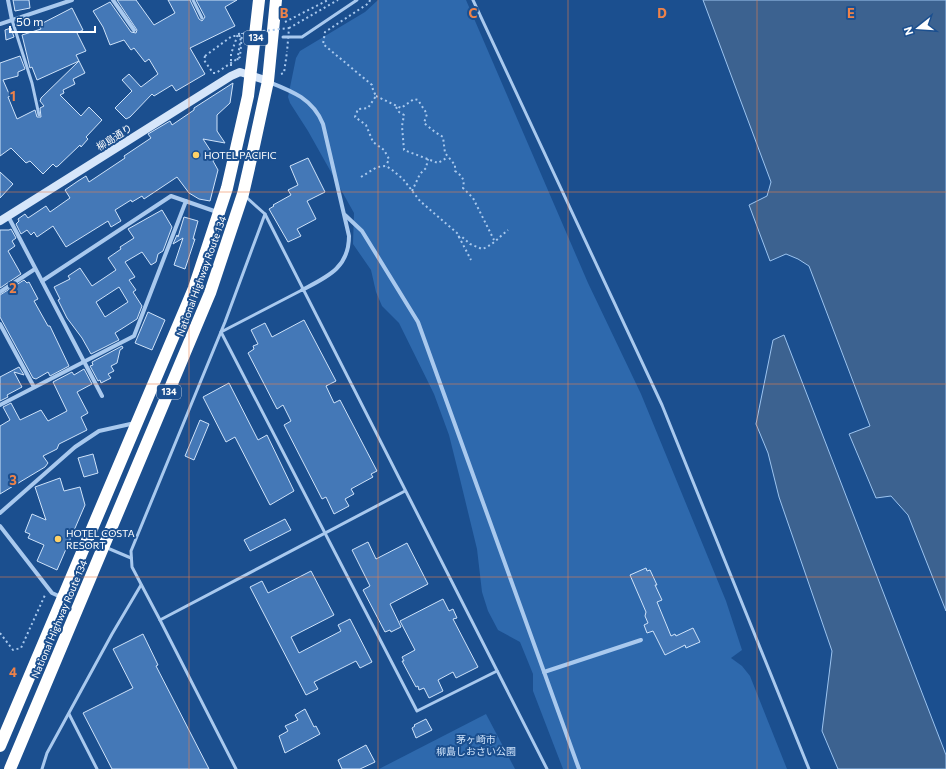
<svg xmlns="http://www.w3.org/2000/svg" width="946" height="769" viewBox="0 0 946 769" font-family="Commissioner,'Noto Sans JP',sans-serif">
<style>
.green{fill:#2e69ad}
.water{fill:#3c6290;stroke:#9cc4f0}
.building{fill:#4478b7;stroke:#cfe3fa;fill-rule:evenodd}
.lines{fill:none;stroke-linecap:round;stroke-linejoin:round}
.path{stroke:#a9c9ee;stroke-width:2;stroke-dasharray:2 3;stroke-linecap:butt}
.lane{stroke:#a9c9ee;stroke-width:3}
.street{stroke:#a9c9ee;stroke-width:4}
.secondary{stroke:#d6e6fa;stroke-width:8}
.highway{stroke:#fff;stroke-width:12}
.path-bridge{stroke:#a9c9ee;stroke-width:2;stroke-dasharray:2 3;stroke-linecap:butt}
.grid{fill:none;stroke:#ee8249;stroke-width:1;stroke-opacity:0.55}
.poi-dot{fill:#ffd166;stroke:#1b4f8f;stroke-width:1.5}
.labels{text-anchor:middle;stroke-width:4;stroke-linejoin:round;paint-order:stroke}
.shield{fill:#1b4f8f;stroke:#bbcadd;stroke-width:1}
.shield-label{font-size:9px;font-weight:bold;fill:#fff}
.street-label{font-size:10px;fill:#fff;stroke:#1b4f8f}
.poi-label{font-size:10px;fill:#fff;stroke:#1b4f8f;text-anchor:start}
.park-label{font-size:10px;fill:#cfe3fa;stroke:#1b4f8f}
.grid-label{font-size:13px;text-anchor:middle;font-weight:bold;fill:#ee8249;stroke:#1b4f8f;stroke-width:4;stroke-linejoin:round;paint-order:stroke}
</style>
<rect width="100%" height="100%" fill="#1b4f8f"/>
<g class="green">
<polygon points="378,0 466,0 588,283 641,394 726,601 742,650 731,658 742,666 750,676 787,769 563,769 533,691 533,674 520,642 498,630 488,611 482,592 477,549 459,475 449,435 434,394 399,323 382,306 376,292 371,270 353,244 354,213 308,131 290,103 288,97 296,58 300,51 365,12"/>
<polygon points="486,714 515,769 379,769"/>
</g>
<g class="water">
<polygon points="703,0 946,0 946,611 908,515 891,496 876,498 849,434 870,426 809,266 798,259 786,254 770,261 749,205 767,196 771,182"/>
<polygon points="784,335 946,755 946,769 838,769 822,731 832,651 779,497 768,453 756,424 773,340"/>
</g>
<g class="building">
<polygon points="13,0 29,0 30,8 15,11"/>
<polygon points="117,0 136,0 154,25 175,13 168,0 190,0 199,19 202,21 205,17 196,0 237,0 225,7 235,26 190,48 205,74 176,91 172,85 154,96 152,94 130,117 126,119 115,108 132,91 122,80 129,74 141,87 158,74 149,59 145,62 134,48 131,50 124,40 110,45 103,27 93,11 110,2 131,32 136,33 137,30"/>
<polygon points="72,8 83,30 77,33 86,51 76,55 79,61 37,80 32,67 30,68 22,35 41,29 39,25"/>
<polygon points="11,28 14,37 6,40 5,30"/>
<polygon points="20,56 25,69 18,72 18,76 3,80 10,96 8,97 17,119 35,110 37,117 41,117 40,108 44,106 40,101 41,98 79,61 85,73 73,79 75,84 63,90 64,93 60,95 81,116 89,107 102,120 86,137 88,139 81,147 80,145 58,166 56,167 53,164 43,174 30,161 26,163 11,148 0,156 0,63"/>
<polygon points="233,83 230,103 217,115 217,131 225,143 203,139 216,159 213,161 218,170 210,201 199,199 189,193 177,177 144,199 142,196 132,202 131,200 115,210 121,221 111,227 108,221 66,247 53,226 37,237 34,232 31,235 27,230 21,234 16,224 19,221 18,219 25,214 28,218 46,206 50,212 70,198 65,190 78,181 86,176 89,182 125,158 124,156 151,138 148,134 170,121 172,125 194,110 194,108"/>
<polygon points="308,158 325,192 307,201 316,219 297,229 301,236 288,242 269,209 274,206 273,205 291,195 288,190 298,185 290,166"/>
<polygon points="0,172 13,184 0,198"/>
<path d="M162,210l10,17 -9,24 -5,3 -2,8 -5,3 -9,-13 -17,10 10,15 -6,3 7,10 -3,2 9,14 -5,13 -22,14 4,7 -28,14 -9,-16 -15,-20 -9,-18 2,-1 -6,-12 16,-8 -2,-3 12,-8 12,18 24,-16 -8,-12 13,-9 -1,-2 14,-9 -6,-9zM119,287l9,15 -23,15 -9,-15z"/>
<polygon points="184,217 198,221 193,239 195,239 185,269 174,265 183,238 173,244 177,235 178,237"/>
<polygon points="11,229 16,238 12,241 15,246 8,251 21,274 0,288 0,230 9,230"/>
<polygon points="24,280 27,283 29,282 38,299 34,301 48,326 50,326 69,366 50,376 48,372 36,379 33,378 0,317 0,295"/>
<polygon points="148,312 165,320 152,350 135,343"/>
<polygon points="304,320 336,381 326,386 334,403 340,400 377,471 371,474 373,477 351,489 354,494 345,499 349,506 334,514 326,497 322,499 284,425 291,421 283,405 277,409 248,353 254,349 253,346 258,344 251,330 265,323 272,337"/>
<polygon points="122,346 123,348 120,350 117,363 111,366 114,371 108,374 111,378 101,383 100,380 98,381 90,366 93,365 92,362"/>
<polygon points="19,367 24,375 14,372 22,387 7,395 8,397 0,401 0,377"/>
<polygon points="84,369 92,384 77,392 88,413 81,417 87,430 59,444 57,449 43,456 48,463 45,467 0,494 0,426 10,420 3,407 11,403 20,420 41,410 48,421 67,411 53,382 72,372 74,375"/>
<polygon points="229,383 258,440 267,435 294,491 270,505 235,437 226,442 203,397"/>
<polygon points="200,420 209,424 194,460 185,456"/>
<polygon points="93,454 98,473 84,477 78,458"/>
<polygon points="60,478 64,491 80,487 85,505 57,570 37,561 44,545 28,538 30,534 25,532 32,514 46,520 35,487"/>
<polygon points="285,519 291,530 250,551 244,540"/>
<polygon points="368,542 376,559 407,543 428,584 390,604 401,627 391,632 390,630 385,632 363,590 370,586 352,550"/>
<polygon points="646,568 647,571 650,570 657,585 655,585 662,600 657,602 671,636 675,634 676,636 693,628 700,642 686,648 685,645 665,655 653,631 647,633 644,625 648,623 645,616 646,612 630,575"/>
<polygon points="311,571 334,615 291,637 299,653 341,631 338,625 350,619 372,662 360,668 356,661 314,682 318,689 306,695 250,587 262,581 268,593"/>
<polygon points="443,599 449,611 453,609 457,618 453,619 478,667 456,678 453,672 438,680 443,691 429,698 424,688 419,690 418,686 416,687 402,661 404,661 402,657 415,650 400,621"/>
<polygon points="143,634 158,665 156,666 209,769 112,769 83,713 133,688 113,649"/>
<polygon points="305,709 314,727 316,726 320,734 285,753 279,736 288,731 285,726 298,720 295,715"/>
<polygon points="426,719 432,730 416,738 412,728 415,726 414,725"/>
<polygon points="366,745 375,762 360,769 342,769 338,760"/>
</g>
<g class="lines">
<g class="path">
<polyline points="370,0 369,3 325,32 323,44 372,85 373,90 376,96 368,108 358,109 355,117 366,125 373,142 384,150 389,159 386,166"/>
<polyline points="285,22 328,0"/>
<polyline points="289,28 338,0"/>
<polyline points="205,56 232,36 241,36 237,63"/>
<polyline points="231,66 231,54 238,34"/>
<polyline points="281,74 284,73 287,52"/>
<path d="M376,96l25,12 13,-9 4,1 9,14 -3,9 11,9 8,5 2,16 10,12v6c7,5 10,8 8,17l10,10 21,42"/>
<polyline points="396,107 399,112 404,115 402,126 404,150 438,163 448,157"/>
<polyline points="361,177 377,167 386,166 391,169 403,179 420,201 457,233 471,260"/>
<polyline points="412,191 420,174 426,168 428,159"/>
<path d="M458,237l3,-1 9,8 12,5c10,-3 18,-13 26,-19"/>
<polyline points="0,633 13,650 21,648 45,595"/>
</g>
<g class="lane">
<polyline points="193,0 202,18"/>
<polyline points="473,0 662,405 809,769"/>
<polyline points="12,20 32,83 39,115"/>
<polyline points="283,37 302,37 357,0"/>
<polyline points="246,197 265,214 547,769"/>
<polyline points="265,214 225,322 131,551 132,567 160,620 405,491"/>
<polyline points="302,290 221,332 417,711 497,671"/>
<polyline points="105,547 131,558"/>
<polyline points="160,620 236,769"/>
<polyline points="69,714 97,769"/>
<polyline points="42,769 47,753 112,634 141,585"/>
</g>
<g class="street">
<polyline points="8,0 12,20"/>
<polyline points="113,0 134,30"/>
<polyline points="0,24 72,0"/>
<path d="M269,82c23,9 44,17 54,42l26,112c0,32 -22,41 -47,54"/>
<polyline points="345,215 362,231 418,322 579,769"/>
<polyline points="8,216 102,396"/>
<polyline points="42,281 171,196 217,212"/>
<polyline points="0,292 35,269"/>
<polyline points="0,324 34,387"/>
<polyline points="0,405 134,336 186,201"/>
<polyline points="0,513 75,447 99,431 135,423"/>
<polyline points="0,526 52,593 61,597"/>
<polyline points="544,672 641,640"/>
</g>
<polyline class="secondary" points="0,221 231,76 240,72 268,81"/>
<g class="highway">
<polyline points="0,746 194,288 227,188 248,96 259,0"/>
<polyline points="10,769 210,293 243,194 254,146 268,81 276,0"/>
</g>
<g class="path-bridge">
<polyline points="238,34 289,28 287,52"/>
<polyline points="205,56 204,60 213,73 216,73 240,57 242,33"/>
</g>
</g>
<path class="grid" d="M189,0v769M378,0v769M568,0v769M757,0v769M0,192h946M0,384h946M0,577h946"/>
<g class="poi-dot">
<circle cx="196" cy="155" r="4"/>
<circle cx="58" cy="539" r="4"/>
</g>
<g class="labels">
<g class="shield">
<rect x="244" y="31" width="24" height="14" rx="3"/>
<rect x="157" y="385" width="24" height="14" rx="3"/>
</g>
<g class="shield-label">
<text x="256" y="41">134</text>
<text x="169" y="395">134</text>
</g>
<g class="street-label">
<text transform="translate(114 137) rotate(-32)" y="4">柳島通り</text>
<text transform="translate(201 276) rotate(-70)" y="4">National Highway Route 134</text>
<text transform="translate(59 619) rotate(-67)" y="4">National Highway Route 134</text>
</g>
<g class="poi-label">
<text x="204" y="159">HOTEL PACIFIC</text>
<text x="66" y="537">HOTEL COSTA<tspan x="66" dy="12">RESORT</tspan></text>
</g>
<g class="park-label">
<text x="476" y="743">茅ヶ崎市<tspan x="476" dy="12">柳島しおさい公園</tspan></text>
</g>
</g>
<g class="grid-label">
<text x="284" y="18">B</text>
<text x="473" y="18">C</text>
<text x="662" y="18">D</text>
<text x="851" y="18">E</text>
<text x="13" y="101">1</text>
<text x="13" y="293">2</text>
<text x="13" y="485">3</text>
<text x="13" y="677">4</text>
</g>
<g transform="translate(918 28) rotate(253)" stroke="#1b4f8f" stroke-width="3" paint-order="stroke">
<path d="M0-3L7 15L0 10L-7 15Z" fill="#ffffff"/>
<text y="-6" font-size="11" font-weight="bold" text-anchor="middle" fill="#ffffff">N</text>
</g>
<path d="M10 26v6h85v-6" fill="none" stroke="#ffffff" stroke-width="2"/>
<text x="16" y="26" font-size="12" fill="#ffffff" stroke="#1b4f8f" stroke-width="3" paint-order="stroke">50 m</text>
</svg>
